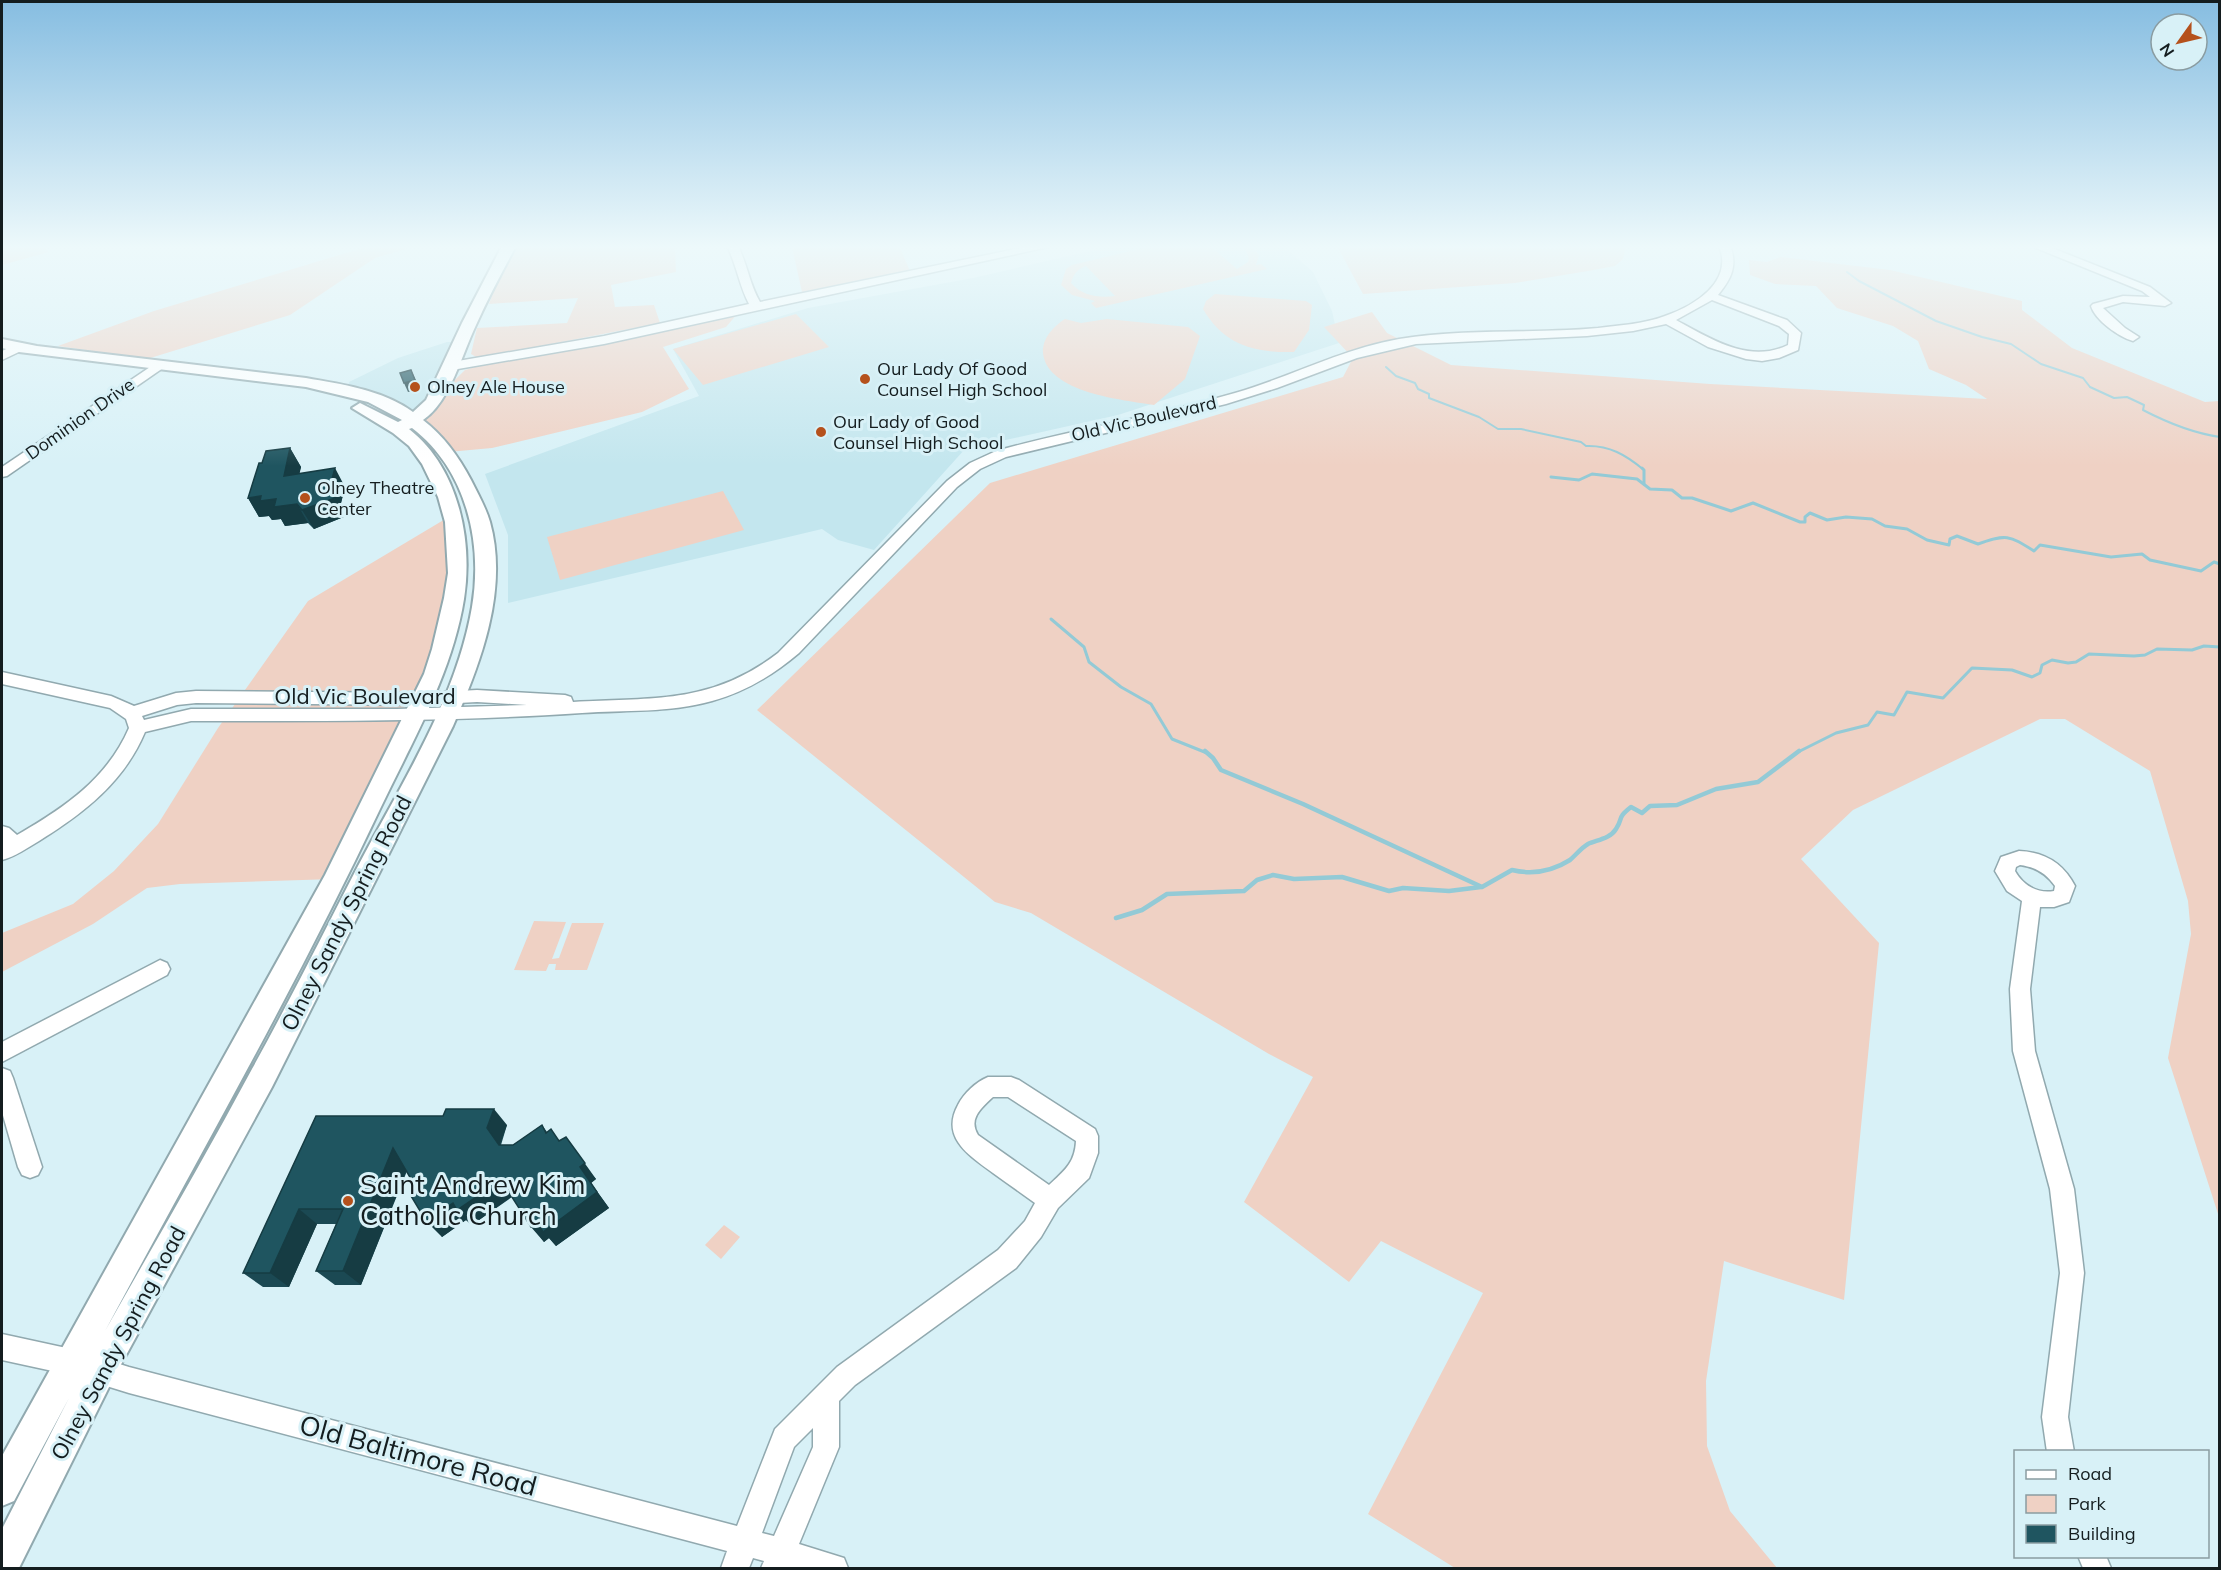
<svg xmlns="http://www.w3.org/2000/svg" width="2221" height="1570" viewBox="0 0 2221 1570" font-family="Mulish,sans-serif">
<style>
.built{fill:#c3e6ee}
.green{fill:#efd1c4;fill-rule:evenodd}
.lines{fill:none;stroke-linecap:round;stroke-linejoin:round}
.stream-far2{stroke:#93cad6;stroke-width:2}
.stream-far1{stroke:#93cad6;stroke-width:3}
.stream{stroke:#93cad6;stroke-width:4.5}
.minor-casing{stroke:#91a9af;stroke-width:3}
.major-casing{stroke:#91a9af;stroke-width:4}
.minor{fill:#fff;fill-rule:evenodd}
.major{fill:#fff;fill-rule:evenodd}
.wall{fill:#1b4953}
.shaded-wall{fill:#163c43}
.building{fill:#1f5560;stroke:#163c43;stroke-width:1.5}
.poi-dot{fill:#b5511c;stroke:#d8f1f7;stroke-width:2}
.labels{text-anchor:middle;stroke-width:6;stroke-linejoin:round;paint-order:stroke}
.far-poi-label{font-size:18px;fill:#141d1f;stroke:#d8f1f7;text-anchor:start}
.far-street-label{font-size:18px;fill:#141d1f;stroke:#d8f1f7}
.street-label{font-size:22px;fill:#141d1f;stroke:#d8f1f7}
.near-poi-label{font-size:27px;fill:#141d1f;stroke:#d8f1f7;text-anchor:start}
.near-street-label{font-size:27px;fill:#141d1f;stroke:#d8f1f7}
</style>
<rect width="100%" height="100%" fill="#d8f1f7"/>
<g class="built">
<polygon points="1112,246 1283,246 1313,272 1332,311 1339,343 1118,415 965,449 874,550 838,540 822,529 508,603 508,535 485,474 699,396 673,349 808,308 973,278"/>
<polygon points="447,342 461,342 452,366 414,420 347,390 349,382 398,358"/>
</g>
<g class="green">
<polygon points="2,246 43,246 49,252 2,265"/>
<polygon points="369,246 416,246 375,258 290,315 147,359 58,346 154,311"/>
<polygon points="510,246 675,246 676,272 611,285 615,307 654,305 660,323 478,358 471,354 477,328 567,323 578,298 489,304"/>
<polygon points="899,246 910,271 802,292 792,247"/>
<path d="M1152,246h58l27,23 11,-7c2,-8 -2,-11 -8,-16h12l7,9 -3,10 5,-1 6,5 -171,39 -5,-5 4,-2 -23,-6 -11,-10 5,-16 6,-4zM1086,266l29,30c-16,2 -33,0 -44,-13 2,-9 7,-14 15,-17z"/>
<polygon points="1337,246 1540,246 1542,249 1626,246 1623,259 1615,266 1588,271 1515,283 1363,294"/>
<polygon points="1781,257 1890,270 2022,301 2022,310 2072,348 2205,402 2219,401 2219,1217 2168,1058 2191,934 2188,901 2150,771 2065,719 2040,719 1853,810 1801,859 1879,943 1844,1300 1724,1261 1706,1381 1707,1446 1730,1511 1777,1568 1455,1568 1368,1514 1483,1293 1381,1241 1349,1282 1244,1202 1313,1077 1269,1054 1031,913 995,902 757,710 990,483 1343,377 1353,358 1324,327 1372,312 1387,333 1451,365 1710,384 1987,399 1966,385 1929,369 1918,341 1893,326 1837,308 1816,286 1775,284 1750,275 1749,260 1767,262"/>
<path d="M1215,294l91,7 6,4 -3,25 -15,22c-40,1 -70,-7 -91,-43l3,-8z"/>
<polygon points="738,313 726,327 663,347 689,389 642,412 492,448 448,452 414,420 465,370 516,355"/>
<polygon points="796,314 829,347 703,385 673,349"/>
<path d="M1065,319l16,4 26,-4 81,8 12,9 -15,43 -31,26c-30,-5 -107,-12 -111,-52 -1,-15 11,-27 22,-34z"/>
<polygon points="723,491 744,530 560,580 547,537"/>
<polygon points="452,515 450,622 335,879 180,884 147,888 93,924 2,972 2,933 73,904 114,871 158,824 218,728 308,601"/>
<polygon points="534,921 566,922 552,959 559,958 572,923 604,923 587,970 555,970 556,964 549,964 546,971 514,970"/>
<polygon points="724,1225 740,1237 721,1259 705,1245"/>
</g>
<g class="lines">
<g class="stream-far2">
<path d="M1847,272l12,9 77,40 46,16 29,7 30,20 42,14 7,9 24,11 13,-1 17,8 -1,5c25,13 49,23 77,27"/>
<path d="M1386,367l10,9 19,7 3,6 11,5v4l50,19 19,12h23l60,13 5,4c23,-1 40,9 58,24"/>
</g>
<g class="stream-far1">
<polyline points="1642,468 1644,470 1644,484"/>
<path d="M1551,477l28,3 13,-6 45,5 13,10 22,1 10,8h10l39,13 22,-8 47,19h5v-5l5,-4 17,7 19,-3 26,2 13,7 22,3 20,11 22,5 1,-6 7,-3 21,8c28,-10 31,-9 56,7l6,-6 71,12 31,-3 8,6 51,11 13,-9 6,2"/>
<polyline points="1051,619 1084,647 1089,662 1121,687 1151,704 1172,739 1207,753"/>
<polyline points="1796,753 1836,733 1868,725 1877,712 1894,715 1907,692 1943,698 1972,668 2012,670 2032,677 2040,673 2042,665 2052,660 2068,663 2076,662 2089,654 2134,656 2145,655 2157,649 2192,650 2204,646 2220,647"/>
</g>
<g class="stream">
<path d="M1205,751l8,7 8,12 82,34 179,83 30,-17c21,5 39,2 58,-10 6,-5 11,-12 18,-16 8,-4 22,-5 28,-15 8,-12 0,-10 15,-22l11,6 8,-7 27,-1 39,-16 42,-7 41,-31"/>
<polyline points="1116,918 1142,910 1167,894 1244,891 1257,880 1273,875 1294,879 1342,877 1389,891 1403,888 1449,891 1481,887"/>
</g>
<g class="minor-casing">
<g id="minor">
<path d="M727,246h11c10,20 11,37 22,56l270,-56h23l-449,98 -152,26 -6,-4 6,-4 152,-26 145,-32c-10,-19 -12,-38 -22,-58z"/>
<path d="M1719,246h11c8,20 1,33 -12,49l69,25 14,13 -3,17 -19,8 -17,3 -16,-2 -38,-12 -42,-23 -33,7 -46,5 -171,8 -59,14 -80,30 -51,16 -220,53 -26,12 -23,18 -158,166c-26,22 -54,39 -87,48 -42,12 -87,9 -130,12 -130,9 -261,8 -391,8l-46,11c-21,50 -61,81 -106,109 -12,7 -24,16 -37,19v-34l7,2 8,7c47,-27 90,-56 112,-107l-3,-9 -16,-11 -108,-24v-12l109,24 23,10 42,-13 20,-2 225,2 56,-3 88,5 6,2 2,5c80,-5 137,3 205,-49l169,-172 23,-18 26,-12c79,-22 160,-35 239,-58 55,-16 107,-44 164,-54 66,-11 133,-5 199,-11 23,-3 46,-4 67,-12 29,-10 69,-34 54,-70zM1712,300l67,26 10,8 -1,11c-39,19 -77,-6 -112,-25zM477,702l50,3 -130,4h-206l-47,11 -2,-4 35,-11 19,-2 225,2z"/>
<path d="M2031,246h16l103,41 21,16 -6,3 -42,-4 -20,6 22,20 14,9 -6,4c-14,-4 -38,-21 -42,-35l2,-2 30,-8 27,1 -8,-6z"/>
<polygon points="19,343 23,344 23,350 2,360 2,351"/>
<polygon points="159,361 165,365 163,368 7,476 2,477 2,467"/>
<path d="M2019,851c26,1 44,12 56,35l-6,16 -15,5h-14l-10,82 5,62 39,138 10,84 -16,144 6,35h-27l-5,-35 18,-144 -10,-84 -37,-138 -3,-62 12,-88 -15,-10 -12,-20 6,-14zM2020,865c15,2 26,8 35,21l-1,5c-17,3 -31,-6 -39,-20l1,-4z"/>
<polygon points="160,960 167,963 170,969 167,975 2,1062 2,1042"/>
<polygon points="2,1068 10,1071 13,1078 42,1167 38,1175 30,1178 22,1175 18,1167 2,1112"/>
<path d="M988,1077h23l8,3 76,49 3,7v17l-9,25 -31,30 -17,29 -25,31 -161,117 -16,16v46l-40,97 45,14 4,10h-87l3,-7 -11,-3 -4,10h-28l6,-17 -598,-158 -58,-18 -69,-15v-26l69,15 58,18 608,159 38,-97 62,-62 161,-117 27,-29 10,-18c-14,-10 -28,-20 -42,-30 -23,-17 -53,-35 -35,-68 6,-12 18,-23 30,-28zM993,1097h15l68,44c-1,22 -12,30 -27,44l-71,-50c-10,-16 3,-27 15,-38zM813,1428v19l-39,89 -12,-3 32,-86z"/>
<polygon points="2078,1556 2106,1556 2111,1568 2083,1568"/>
</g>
</g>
<g class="major-casing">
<path id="major" d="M502,246h14c-14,26 -28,52 -40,79 -14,29 -26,77 -53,95 21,16 36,37 48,60 7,14 15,28 19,42 19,68 -10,143 -37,204l-181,361 -160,294 -93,187h-17v-39l67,-131 -55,103 -12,5v-50l323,-581 99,-201 8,-25 12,-51 4,-25 -3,-51 -7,-25 -16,-33 -13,-18 -16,-13 -41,-25 8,-5 38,19 4,-2 -34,-18 -62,-15 -287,-35 -17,-4v-9l35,7 269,32c35,6 77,12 107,34l13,-12 36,-77zM412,428c54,41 71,114 60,179 -16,93 -71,177 -114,259 -35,68 -69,136 -106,203 -47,88 -98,175 -147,262 93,-173 191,-344 275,-522 32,-67 72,-135 84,-210 9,-58 -5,-131 -55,-170z"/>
</g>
<use href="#minor" class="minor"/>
<use href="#major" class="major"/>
</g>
<g class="wall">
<polygon points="290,448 301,467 299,473 345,487 340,507 346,516 314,529 308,523 285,526 281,519 272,520 269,516 259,517 248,498 262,463"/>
<polygon points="316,1116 507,1125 501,1145 513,1145 542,1125 547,1132 560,1141 596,1179 591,1183 609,1208 556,1246 549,1238 544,1242 512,1197 472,1225 466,1220 442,1237 418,1191 407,1171 361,1285 335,1285 316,1271 336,1224 317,1224 289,1287 263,1287 243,1273"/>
</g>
<g class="shaded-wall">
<polygon points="411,370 420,389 408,392 404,383"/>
<polygon points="290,448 301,467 295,495 284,476"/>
<polygon points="335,468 345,487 340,507 346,516 314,529 302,510"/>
<polygon points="261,496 297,504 308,523 285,526 281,519 272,520 269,516 259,517 248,498"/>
<polygon points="494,1109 507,1125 500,1144 512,1161 499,1145 487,1128"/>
<polygon points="566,1137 596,1179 591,1183 609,1208 556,1246 549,1238 544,1242 531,1227 580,1167"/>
<polygon points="393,1148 409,1164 361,1285 343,1271"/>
<polygon points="501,1180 514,1195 472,1225 466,1220 442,1237 426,1221 453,1203"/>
<polygon points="299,1209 317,1224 289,1287 270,1273"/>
</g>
<g class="building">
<polygon points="411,370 415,380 404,383 400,373"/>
<polygon points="290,448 284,476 335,468 329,490 335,498 302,510 297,504 274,507 276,499 260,501 261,496 248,498 259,463 262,463 266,451"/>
<polygon points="446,1109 494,1109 487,1128 499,1145 513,1145 542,1125 546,1133 551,1129 559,1141 566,1137 585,1163 580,1167 597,1192 543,1232 537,1222 531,1227 501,1180 457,1210 453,1203 426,1221 411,1196 418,1191 393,1148 343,1271 316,1271 343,1209 299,1209 270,1273 243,1273 316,1116 443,1116"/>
</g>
<linearGradient id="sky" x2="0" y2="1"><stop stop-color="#86bde1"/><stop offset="0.53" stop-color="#edf9fb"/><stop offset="1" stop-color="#edf9fb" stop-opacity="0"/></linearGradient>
<rect width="2221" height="466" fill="url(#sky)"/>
<g class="poi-dot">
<circle cx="865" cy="379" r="6"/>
<circle cx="415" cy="387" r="6"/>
<circle cx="821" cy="432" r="6"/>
<circle cx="305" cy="498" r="6"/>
<circle cx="348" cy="1201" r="6"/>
</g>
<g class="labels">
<g class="far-poi-label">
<text x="877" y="375">Our Lady Of Good<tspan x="877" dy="21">Counsel High School</tspan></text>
<text x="427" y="393">Olney Ale House</text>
<text x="833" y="428">Our Lady of Good<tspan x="833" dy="21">Counsel High School</tspan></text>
<text x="317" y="494">Olney Theatre<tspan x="317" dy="21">Center</tspan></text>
</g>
<g class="far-street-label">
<text transform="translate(80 419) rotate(-35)" y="6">Dominion Drive</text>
<text transform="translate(1144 419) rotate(-13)" y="6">Old Vic Boulevard</text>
</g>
<g class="street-label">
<text x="365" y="704">Old Vic Boulevard</text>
<text transform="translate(346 913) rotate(-63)" y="8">Olney Sandy Spring Road</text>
<text transform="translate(118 1343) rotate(-62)" y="8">Olney Sandy Spring Road</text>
</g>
<g class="near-poi-label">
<text x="360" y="1194">Saint Andrew Kim<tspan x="360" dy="31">Catholic Church</tspan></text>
</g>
<g class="near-street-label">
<text transform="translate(418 1456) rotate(15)" y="9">Old Baltimore Road</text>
</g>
</g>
<rect width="2221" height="1570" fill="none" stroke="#141d1f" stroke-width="6"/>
<rect x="2014" y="1450" width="195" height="108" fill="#d8f1f7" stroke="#8a9ca1" stroke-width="1.5"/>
<rect x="2026" y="1470" width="30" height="9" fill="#ffffff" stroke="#8a9ca1" stroke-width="1.5"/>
<text x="2068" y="1480" font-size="18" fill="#141d1f">Road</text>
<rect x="2026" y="1495" width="30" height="18" fill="#efd1c4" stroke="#8a9ca1" stroke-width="1.5"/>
<text x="2068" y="1510" font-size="18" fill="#141d1f">Park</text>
<rect x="2026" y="1525" width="30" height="18" fill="#1f5560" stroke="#8a9ca1" stroke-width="1.5"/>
<text x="2068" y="1540" font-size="18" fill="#141d1f">Building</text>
<g transform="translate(2179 42) rotate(236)"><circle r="28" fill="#d8f1f7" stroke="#8a9ca1" stroke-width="1.5"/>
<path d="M0-4.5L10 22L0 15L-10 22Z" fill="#b5511c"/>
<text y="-9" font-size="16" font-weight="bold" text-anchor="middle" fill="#141d1f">N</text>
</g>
</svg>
